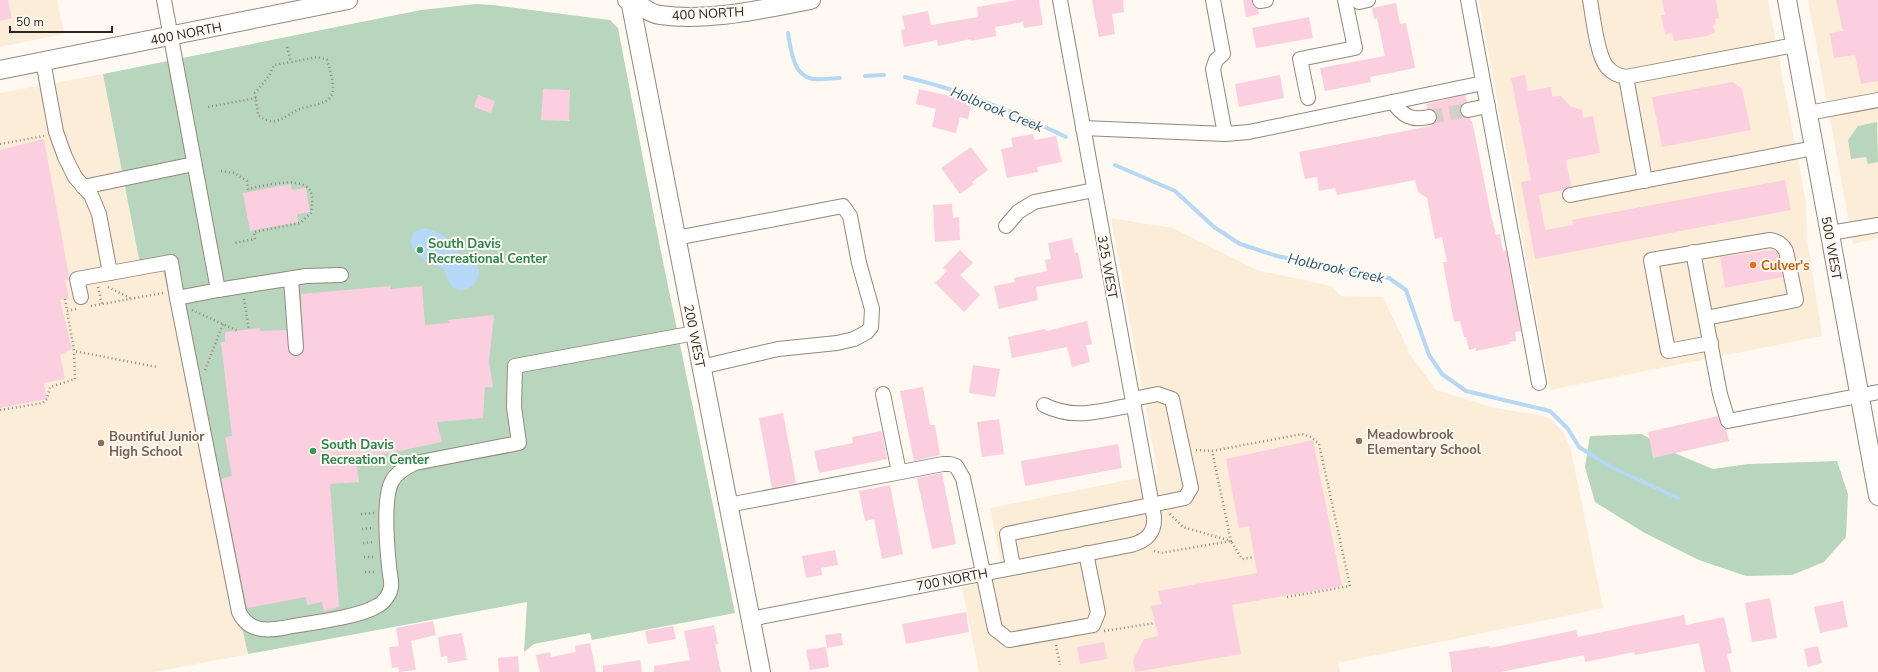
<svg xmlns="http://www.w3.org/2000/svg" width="1878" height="672" viewBox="0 0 1878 672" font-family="'Nunito Sans',sans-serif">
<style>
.built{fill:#fcedd9}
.green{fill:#b7d6bd}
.water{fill:#b4d8f5}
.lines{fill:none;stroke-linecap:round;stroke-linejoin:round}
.stream{stroke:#b4d8f5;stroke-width:4}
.building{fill:#fccfe0}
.minor-tunnel{stroke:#d4cfc7;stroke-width:14;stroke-dasharray:14 7;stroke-linecap:butt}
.minor-casing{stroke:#92887c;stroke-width:16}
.major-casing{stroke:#92887c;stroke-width:20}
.path{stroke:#8e8983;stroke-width:2.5;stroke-dasharray:1 3;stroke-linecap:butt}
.minor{stroke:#fff;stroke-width:14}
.major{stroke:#fff;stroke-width:18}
.leisure-dot{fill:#2e9e5b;stroke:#fff9f1;stroke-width:1.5}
.food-dot{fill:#e8710a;stroke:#fff9f1;stroke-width:1.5}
.education-dot{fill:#8d6e63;stroke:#fff9f1;stroke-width:1.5}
.labels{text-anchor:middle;stroke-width:4;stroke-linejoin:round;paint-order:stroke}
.street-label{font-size:13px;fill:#2a2621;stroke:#fff9f1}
.leisure-label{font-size:13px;font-weight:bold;fill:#27864d;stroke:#fff9f1;text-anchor:start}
.food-label{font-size:13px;font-weight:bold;fill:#c56008;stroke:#fff9f1;text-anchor:start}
.education-label{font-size:13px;font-weight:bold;fill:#785e54;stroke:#fff9f1;text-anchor:start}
.water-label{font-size:14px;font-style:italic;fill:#1e557c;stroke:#fff9f1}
</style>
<rect width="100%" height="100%" fill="#fff9f1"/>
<g class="built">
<polygon points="0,0 57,0 64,34 0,47"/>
<polygon points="1479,0 1768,0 1806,202 1807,238 1822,336 1550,390"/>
<polygon points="1808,0 1878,0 1878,238 1853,244"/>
<polygon points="103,74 142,274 163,269 248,654 155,672 0,672 0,93"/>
<polygon points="1111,218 1173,228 1257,270 1331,286 1341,296 1383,297 1411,356 1436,390 1495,408 1539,415 1551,419 1563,432 1571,450 1603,608 1338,663 1340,672 979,672 962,587 1004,578 990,508 1158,474"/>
</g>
<g class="green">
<polygon points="476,4 493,5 610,20 618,28 659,242 735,613 592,640 590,633 534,644 524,652 527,602 248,654 163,270 142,274 103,74 421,10"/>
<polygon points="1877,122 1878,162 1868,164 1866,157 1851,159 1848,140 1858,126"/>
<polygon points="1642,434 1672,452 1713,469 1748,464 1837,461 1848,494 1846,537 1824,562 1792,575 1746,576 1699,560 1643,532 1595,502 1585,467 1590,436"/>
</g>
<path class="water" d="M424,228c16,3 29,11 35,27 48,9 -4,65 -15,14 -16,-6 -29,-11 -34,-28l4,-9z"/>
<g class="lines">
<g class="stream">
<path d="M788,33c3,17 5,44 26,46 8,1 18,-1 26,-1"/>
<polyline points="865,76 884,75"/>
<path d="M905,77c57,13 109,35 161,60"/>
<polyline points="1115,165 1175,191 1214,227 1240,244 1277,256 1389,278 1406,290 1429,355 1442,374 1466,391 1550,411 1568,429 1579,447 1611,467 1678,498"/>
</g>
</g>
<g class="building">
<polygon points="0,0 8,0 12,18 0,21"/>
<polygon points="1017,0 1039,0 1043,25 1024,28 1023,22 995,27 996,36 971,41 971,39 938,46 937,40 904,47 901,30 905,29 902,16 928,11 931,25 978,17 977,7"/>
<polygon points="1092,0 1123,0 1124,12 1112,14 1115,34 1099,37"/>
<polygon points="1243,0 1252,0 1253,6 1258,9 1259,14 1246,17"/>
<polygon points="1662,0 1716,0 1719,18 1715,19 1716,24 1713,25 1715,33 1708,35 1708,36 1674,41 1672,33 1665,34 1661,15 1665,15"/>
<polygon points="1836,0 1878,0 1878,81 1861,84 1855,55 1834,58 1830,33 1843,31"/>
<polygon points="1396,3 1400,24 1406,23 1415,68 1370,77 1371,82 1325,91 1320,68 1385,56 1377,18 1374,19 1372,8"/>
<polygon points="1309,17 1313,38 1256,48 1252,28"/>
<polygon points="1280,75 1284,98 1239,107 1235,84"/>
<polygon points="1525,75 1528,91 1551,87 1552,97 1561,96 1570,106 1582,110 1583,118 1593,116 1600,153 1566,160 1571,186 1564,190 1539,195 1545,230 1573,225 1572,220 1785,180 1791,210 1535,259 1521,182 1531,180 1511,78"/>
<polygon points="1733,82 1742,89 1751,130 1662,147 1652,97"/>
<polygon points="543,89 570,90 569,121 541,120"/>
<polygon points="919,89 972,101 968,119 960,117 956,133 932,127 936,109 916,104"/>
<polygon points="478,95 495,101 491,113 474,107"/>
<polygon points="1465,95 1467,102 1460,107 1460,112 1462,116 1470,118 1471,121 1472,121 1491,215 1496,235 1500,234 1503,251 1506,250 1521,331 1515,332 1516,341 1509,342 1510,344 1476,351 1476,348 1469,350 1466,337 1464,337 1460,321 1454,322 1443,262 1447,262 1442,237 1435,239 1427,198 1418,192 1415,180 1337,195 1335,188 1319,191 1317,177 1305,179 1299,152 1430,126 1437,120 1437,115 1432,109 1427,109 1426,104"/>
<polygon points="1033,134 1035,140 1056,136 1062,162 1037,167 1038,172 1007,178 1001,149 1013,147 1011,138"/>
<polygon points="44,139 69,276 69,280 65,280 69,298 60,300 72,349 60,355 65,379 44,383 47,399 0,408 0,150"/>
<polygon points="971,147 988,170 972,182 974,184 960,194 941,168"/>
<polygon points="291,184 292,190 306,188 310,212 297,214 298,222 250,231 243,193"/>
<polygon points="952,204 953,218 959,217 960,240 935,242 933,205"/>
<polygon points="1072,238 1075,253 1078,252 1083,278 1036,287 1038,300 999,309 994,286 1015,282 1014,278 1047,271 1045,260 1051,259 1048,243"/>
<polygon points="960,250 973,263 960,275 980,295 964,312 935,283 947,271 943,268"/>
<polygon points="1774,250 1778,254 1783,277 1725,288 1720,257"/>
<polygon points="391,286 391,289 422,286 425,325 449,323 448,320 494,315 489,362 493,387 485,387 483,418 437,422 442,442 356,460 359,482 330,484 339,607 324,611 322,602 307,605 306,597 247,608 221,479 232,476 225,437 232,436 221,342 225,342 225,332 260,328 260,331 286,330 289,352 293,356 297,356 303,352 304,347 301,294"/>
<polygon points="1087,321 1092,344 1086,345 1090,362 1072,367 1067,347 1012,358 1008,337 1045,329 1046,331"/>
<polygon points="973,365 1000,369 995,397 969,393"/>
<polygon points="923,387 930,425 935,425 940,455 914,461 900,391"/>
<polygon points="783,413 796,483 772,488 759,418"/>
<polygon points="1718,416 1722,427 1726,429 1729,441 1653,458 1648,432"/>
<polygon points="999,419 1004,454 982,457 977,422"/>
<polygon points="882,431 887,459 819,473 814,451 853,443 852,437"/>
<polygon points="1313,440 1342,586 1232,605 1241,654 1135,672 1133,660 1144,639 1158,636 1151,606 1161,604 1158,591 1257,573 1249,526 1239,528 1226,459"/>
<polygon points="1118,444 1122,468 1025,486 1021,461"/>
<polygon points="942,473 956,544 932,549 917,478"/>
<polygon points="890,485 903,554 882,559 874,519 865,521 859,491"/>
<polygon points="835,550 838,565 821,568 822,575 806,578 802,556"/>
<polygon points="1770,598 1777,638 1752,642 1745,603"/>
<polygon points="1843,601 1848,627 1820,633 1814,607"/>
<polygon points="966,612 969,632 906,644 902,624"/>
<polygon points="1684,615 1686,625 1724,617 1732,653 1727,654 1731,672 1705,672 1699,643 1635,655 1634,652 1585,662 1584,655 1501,672 1452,672 1449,652 1489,646 1490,648 1576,630 1578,637"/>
<polygon points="433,621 436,635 411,641 416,670 399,672 398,667 392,668 389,647 399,646 396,628"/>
<polygon points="714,625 718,644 715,644 721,672 654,672 654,666 690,660 684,631"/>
<polygon points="673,626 676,639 648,644 645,631"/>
<polygon points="462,633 467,660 448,663 447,656 441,657 438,637"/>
<polygon points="841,633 843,645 827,648 825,635"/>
<polygon points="1104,642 1107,659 1080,664 1077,647"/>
<polygon points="590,643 596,672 540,672 536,655 550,652 551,657 576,652 575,646"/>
<polygon points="1818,646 1822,663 1808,667 1804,649"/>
<polygon points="826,647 829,667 810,670 806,650"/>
<polygon points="518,656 519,672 499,672 498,658"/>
<polygon points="640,660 642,672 603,672 603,666"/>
</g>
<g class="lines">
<polyline class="minor-tunnel" points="1429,117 1468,110"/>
<g class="minor-casing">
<g id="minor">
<path d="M164,0l54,290 -41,8 62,314c9,19 26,19 44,16 24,-5 75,-10 94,-22 7,-3 13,-12 14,-19 1,-7 -2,-15 -2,-21 -2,-20 -6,-69 3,-85 5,-9 14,-14 23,-18l104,-20 -5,-36 1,-41 180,-33"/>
<polyline points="1213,0 1223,54 1216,60 1213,69 1225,134"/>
<polyline points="1359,0 1359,2 1368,0"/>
<polyline points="1468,0 1539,383"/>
<path d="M1590,0c3,16 7,56 17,67 5,6 12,9 19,10l169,-32"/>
<polyline points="1260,1 1266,0"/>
<polyline points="43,61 56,132 65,157 75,177 91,195 99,214 110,273 171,262 177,298"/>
<polyline points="1626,77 1645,181"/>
<polyline points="1308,98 1300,59 1355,48 1345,0"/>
<path d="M1393,102c10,14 18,19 36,15"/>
<polyline points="1468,110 1488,106"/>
<polyline points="1808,113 1878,100"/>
<polyline points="1083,128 1225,134 1249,132 1483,83"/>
<polyline points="83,187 194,164"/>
<polyline points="1570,195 1814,148"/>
<polyline points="1006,226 1018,212 1034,202 1094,190"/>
<polyline points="1830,233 1878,225"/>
<polyline points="676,238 843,206 850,216 859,263 872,309 871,327 867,332 854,339 837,343 778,349 701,367"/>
<polyline points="1693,252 1720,394 1728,421 1878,392"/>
<polyline points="291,279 296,348"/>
<polyline points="218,290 306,276 341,275"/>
<polyline points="81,297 77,279 110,273"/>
<path d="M1706,318l90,-18 -10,-49c-4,-7 -8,-10 -16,-11l-119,20 17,91 43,-8"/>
<polyline points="883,394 899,472"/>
<path d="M1044,405c32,16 56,5 90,0"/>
<polyline points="728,505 943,464 950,464 956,466 963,478 995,629 1009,640 1093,625 1098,613 1086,553"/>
<polyline points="1013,567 1007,534 1185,498 1191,488 1172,399 1158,394 1133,399"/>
<path d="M750,619l381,-74c15,-4 24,-11 23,-28l-94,-517"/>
</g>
</g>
<g class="major-casing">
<g id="major">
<path d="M627,0c12,2 21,14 33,15 50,7 102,-6 151,-15"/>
<polyline points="630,0 761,672"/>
<polyline points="1787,0 1878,496"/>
<polyline points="0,70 348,0"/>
</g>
</g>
<g class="path">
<path d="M287,47l4,15 27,-5 9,3c3,9 9,28 4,36 -4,9 -22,9 -31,13 -9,3 -14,10 -25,12 -6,1 -12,-2 -17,-6l-3,-22 14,-17 5,-11 17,-3"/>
<polyline points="208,107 256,98"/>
<polyline points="0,144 44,136"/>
<path d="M221,171l13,2 13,8 1,8c14,-3 50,-13 61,0 5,6 3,17 2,24l-11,10 -46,9 1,7 -21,4"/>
<polyline points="98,287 102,304"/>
<polyline points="108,287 130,298"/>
<polyline points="65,299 67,311"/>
<polyline points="244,299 249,330"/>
<polyline points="91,306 163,293"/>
<polyline points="76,309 67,311 74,351 157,367"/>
<polyline points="192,310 238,331"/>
<polyline points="205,370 223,324"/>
<polyline points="0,410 43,403 47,399 50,387 75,379 74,351"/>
<polyline points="1196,450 1212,451 1302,434 1311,437 1319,444 1350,586 1287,597"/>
<polyline points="361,514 374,513"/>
<polyline points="1170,514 1183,527 1231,541 1212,451"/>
<polyline points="362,529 374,528"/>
<polyline points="363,543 375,542"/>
<polyline points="1154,551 1161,553 1231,541 1242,559 1254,557"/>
<polyline points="364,557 376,557"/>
<polyline points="365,572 377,572"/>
<polyline points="1104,631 1155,623"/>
<polyline points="1056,645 1060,665"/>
</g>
<use href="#minor" class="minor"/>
<use href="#major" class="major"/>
</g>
<g class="leisure-dot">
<circle cx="420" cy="250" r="4"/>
<circle cx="313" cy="451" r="4"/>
</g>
<circle class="food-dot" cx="1753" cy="265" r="4"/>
<g class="education-dot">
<circle cx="1359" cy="441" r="4"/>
<circle cx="101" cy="443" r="4"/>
</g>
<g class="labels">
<g class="street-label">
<text transform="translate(708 13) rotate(-3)" y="5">400 NORTH</text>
<text transform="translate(186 33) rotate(-11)" y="5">400 NORTH</text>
<text transform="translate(1832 248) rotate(80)" y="5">500 WEST</text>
<text transform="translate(1108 267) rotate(80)" y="5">325 WEST</text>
<text transform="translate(695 336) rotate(79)" y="5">200 WEST</text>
<text transform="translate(952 579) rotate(-11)" y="5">700 NORTH</text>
</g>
<g class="leisure-label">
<text x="428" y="248">South Davis<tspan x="428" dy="15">Recreational Center</tspan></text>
<text x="321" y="449">South Davis<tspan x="321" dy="15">Recreation Center</tspan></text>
</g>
<g class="food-label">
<text x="1761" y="270">Culver's</text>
</g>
<g class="education-label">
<text x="1367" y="439">Meadowbrook<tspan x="1367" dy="15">Elementary School</tspan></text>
<text x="109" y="441">Bountiful Junior<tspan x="109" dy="15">High School</tspan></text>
</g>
<g class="water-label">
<text transform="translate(997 109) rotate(22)" y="5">Holbrook Creek</text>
<text transform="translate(1336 268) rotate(12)" y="5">Holbrook Creek</text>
</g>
</g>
<path d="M10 26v6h102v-6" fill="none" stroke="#2a2621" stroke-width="2"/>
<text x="16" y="26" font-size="12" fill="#2a2621" stroke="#fff9f1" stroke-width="3" paint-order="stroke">50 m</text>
</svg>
